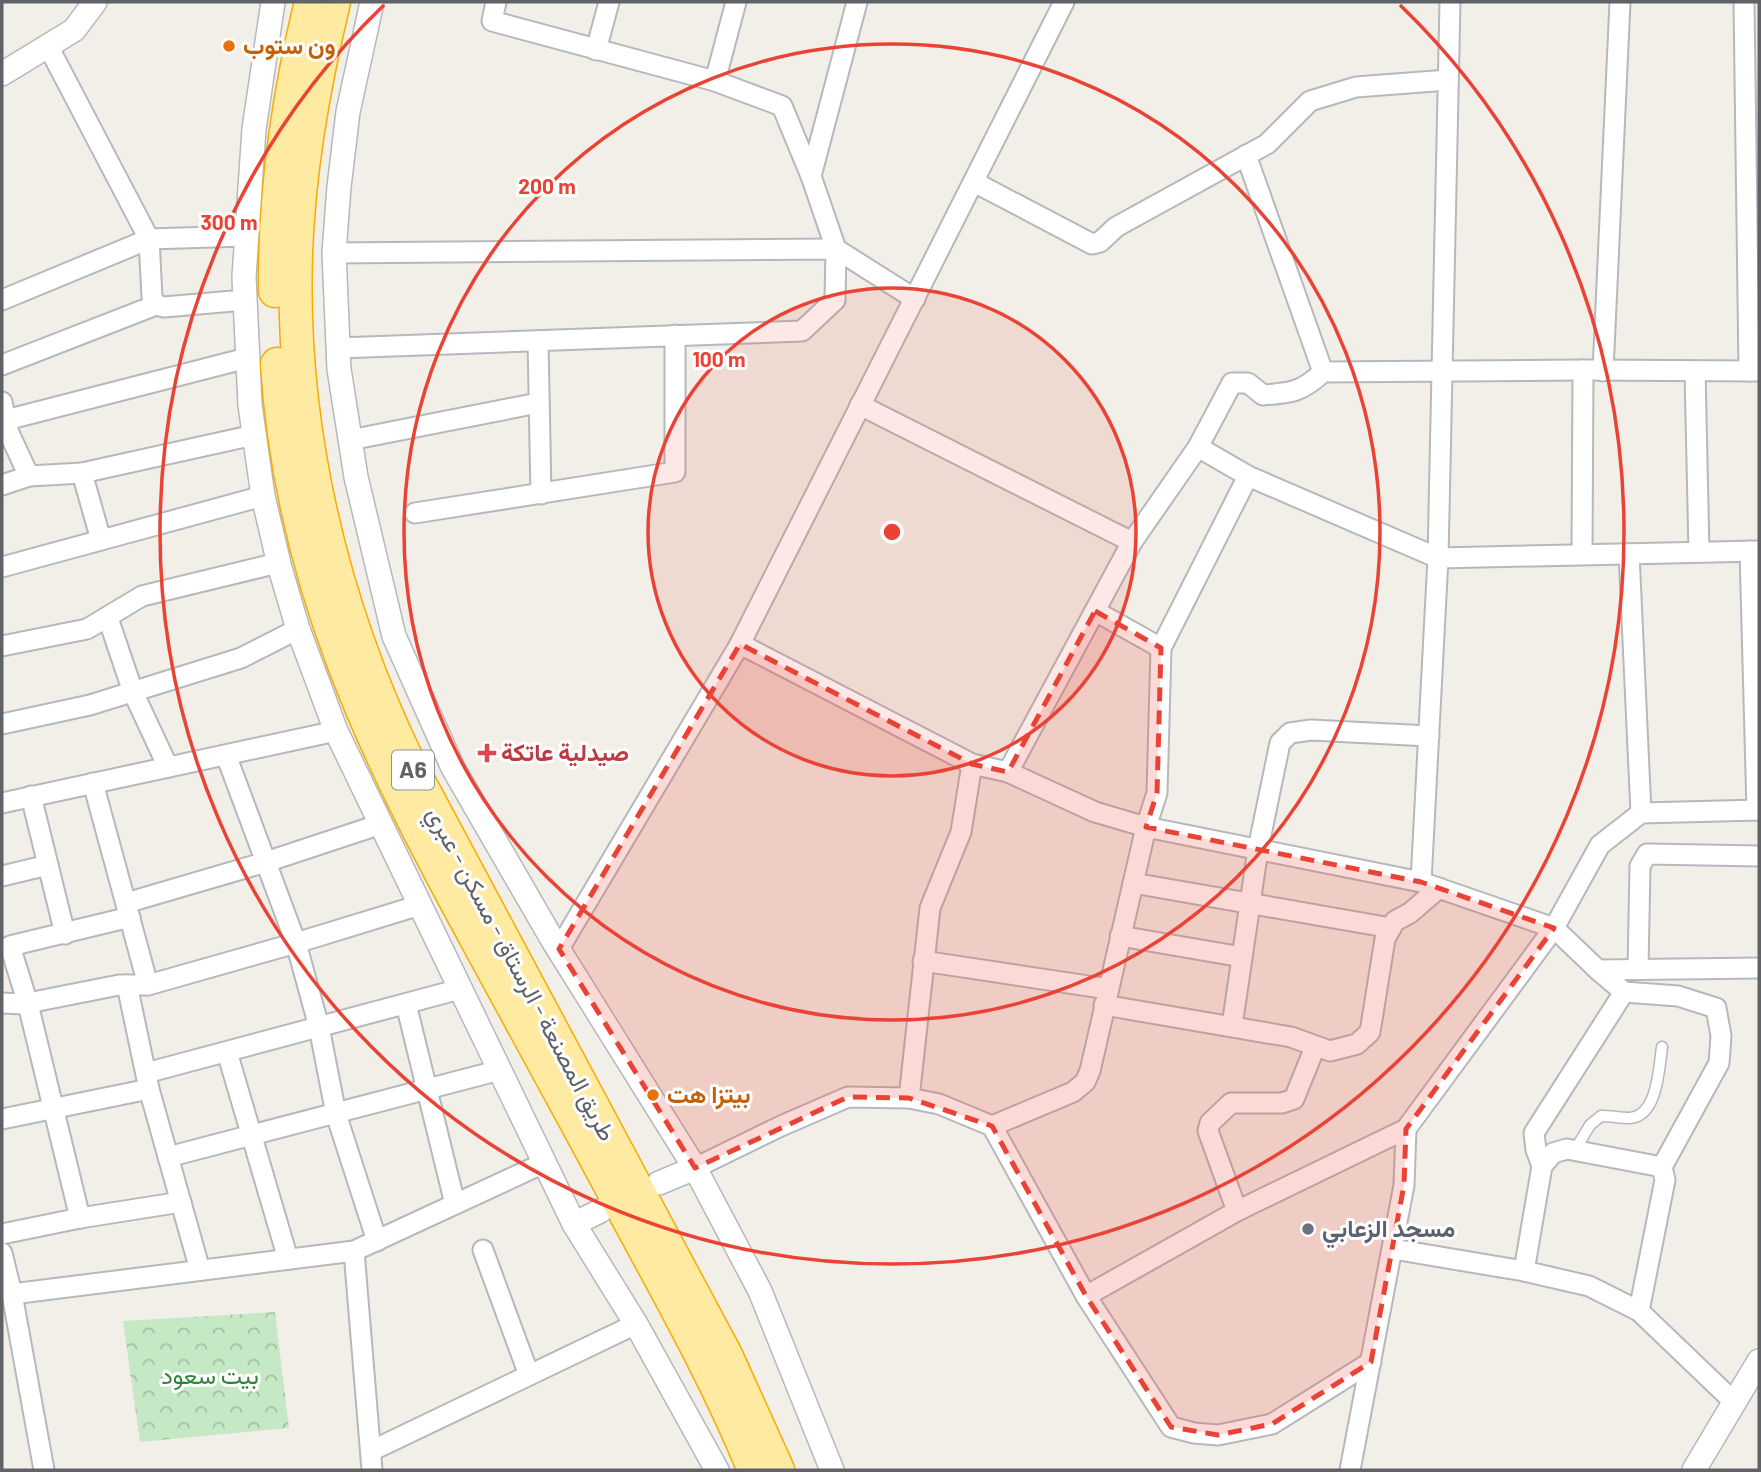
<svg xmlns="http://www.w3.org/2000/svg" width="1761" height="1472" viewBox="0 0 1761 1472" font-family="Barlow,Vazirmatn,sans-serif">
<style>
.forest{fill:url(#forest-crowns)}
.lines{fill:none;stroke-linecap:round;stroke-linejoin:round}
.service-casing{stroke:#b5b8bc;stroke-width:13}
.minor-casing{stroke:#b5b8bc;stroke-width:23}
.tertiary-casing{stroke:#b5b8bc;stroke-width:26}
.trunk-casing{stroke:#f9ab00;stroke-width:35}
.service{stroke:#fff;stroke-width:10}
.minor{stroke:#fff;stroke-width:19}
.tertiary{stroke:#fff;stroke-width:23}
.trunk{stroke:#feeaa1;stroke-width:32}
.marked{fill:#ea4335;fill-opacity:0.2;stroke:#ea4335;stroke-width:5;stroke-dasharray:14 9;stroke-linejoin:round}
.ring{fill:none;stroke:#ea4335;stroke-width:3.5}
.food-dot{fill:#e8710a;stroke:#fff;stroke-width:2.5}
.health-dot{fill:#e0444e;stroke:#fff;stroke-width:2.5}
.worship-dot{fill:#6b7280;stroke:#fff;stroke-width:2.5}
.labels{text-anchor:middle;stroke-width:6;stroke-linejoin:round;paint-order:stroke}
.shield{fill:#fff;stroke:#8f9295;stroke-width:2}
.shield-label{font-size:23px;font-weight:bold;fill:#5f6368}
.food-label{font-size:24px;font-weight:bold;fill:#c56008;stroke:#fff;text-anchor:start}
.health-label{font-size:24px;font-weight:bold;fill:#be3a42;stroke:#fff;text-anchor:start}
.street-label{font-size:24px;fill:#5f6368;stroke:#fff}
.worship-label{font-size:24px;font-weight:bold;fill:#5b616d;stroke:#fff;text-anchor:start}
.park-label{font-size:24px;fill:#348238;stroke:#fff}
.centre{fill:#ea4335;stroke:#fff;stroke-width:3.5}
.ring-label{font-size:21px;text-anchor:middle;font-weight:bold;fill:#ea4335;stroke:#fff;stroke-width:6;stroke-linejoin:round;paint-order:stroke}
</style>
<defs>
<pattern id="forest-crowns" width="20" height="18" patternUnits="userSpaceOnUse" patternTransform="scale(1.75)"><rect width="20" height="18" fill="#c5e8c5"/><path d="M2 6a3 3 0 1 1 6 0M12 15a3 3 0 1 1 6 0" fill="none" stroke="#a3c0a4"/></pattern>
</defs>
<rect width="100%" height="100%" fill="#f1efe8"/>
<polygon class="forest" points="275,1312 289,1428 140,1442 123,1321"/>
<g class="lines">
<g class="service-casing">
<path id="service" d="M1575,1150l15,-25 11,-9c10,0 19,2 28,2 29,-1 30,-51 33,-71"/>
</g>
<g class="minor-casing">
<g id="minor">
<polyline points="496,2 492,21 715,81 782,106 811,176 836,249 915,299"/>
<polyline points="1744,2 1749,371"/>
<polyline points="48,46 149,239 152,297 156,305 164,307 245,300"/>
<polyline points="596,50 609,2"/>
<polyline points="715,81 736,2"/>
<polyline points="1246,155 1323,372"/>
<polyline points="811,176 857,2"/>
<polyline points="974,182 1092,244 1100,242 1116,227 1267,144 1310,101 1356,87 1448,80"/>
<polyline points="334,253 836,249 835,300 802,331 338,348"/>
<polyline points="2,300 149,239 246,236"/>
<polyline points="538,341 541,494"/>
<polyline points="2,365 156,305"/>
<polyline points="1603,371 1620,2"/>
<polyline points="1695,371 1699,552"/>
<polyline points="2,402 9,433 29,476 82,473 254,435"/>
<polyline points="860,405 1132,542"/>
<polyline points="6,420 247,358"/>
<polyline points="350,440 538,403"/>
<polyline points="1198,447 1248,476 1438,558 1759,551"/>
<polyline points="82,473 101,540"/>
<polyline points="2,485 29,476"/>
<polyline points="415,513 675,472 675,335"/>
<polyline points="1750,551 1757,810"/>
<polyline points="1582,554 1583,370"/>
<polyline points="1629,554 1641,813"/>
<polyline points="2,567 263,496"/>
<polyline points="1095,611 1161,648"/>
<polyline points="108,618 133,692 168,767"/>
<polyline points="740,644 972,764 1008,772 1095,812 1146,827 1157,793 1161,648 1248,476"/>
<polyline points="2,646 87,629 142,596 278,563"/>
<polyline points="2,724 90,705 241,658 298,629"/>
<polyline points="226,755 296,943 319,1027 336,1114 377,1241"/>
<path d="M1008,772l124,-230 66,-95 34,-64h16l15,12c28,-2 39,-3 60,-23l260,-2 176,1"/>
<polyline points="93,783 148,985"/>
<polyline points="31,796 65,934"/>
<polyline points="2,803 336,731"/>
<polyline points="2,876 48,865"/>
<polyline points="1421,882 1438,558 1450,2"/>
<polyline points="1133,883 1391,928"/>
<polyline points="126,903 266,862 381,824"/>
<polyline points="1120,936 1242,957"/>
<polyline points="559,949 740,644 1064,2"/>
<polyline points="923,961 1108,989"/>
<polyline points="1638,969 1640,866 1647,854 1759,856"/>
<polyline points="1598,970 1759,968"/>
<polyline points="127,985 149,1089 200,1270"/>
<polyline points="2,1003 23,1004 119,985 148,985 296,943 420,905"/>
<polyline points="406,1004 455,1204"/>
<polyline points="1104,1005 1291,1037 1330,1051 1357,1044 1370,1032 1385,939 1395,921 1410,913 1439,888"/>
<polyline points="1232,1026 1258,849 1280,743 1290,733 1311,730 1429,736"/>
<polyline points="227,1052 288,1259"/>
<polyline points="146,1073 460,989"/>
<polyline points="909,1098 930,908 961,832 972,764"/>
<polyline points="2,1119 149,1089"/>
<polyline points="168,1157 500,1070"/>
<polyline points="1542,1166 1536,1150 1534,1133 1624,992"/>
<polyline points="695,1168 781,1126 848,1097 909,1098 939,1104 992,1126 1086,1296 1237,1211 1406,1129 1554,928 1421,882 1146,827 1090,1071 1085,1082 1073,1092 992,1126"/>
<polyline points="1237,1211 1208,1131 1210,1123 1231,1103 1282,1103 1294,1099 1315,1047"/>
<polyline points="80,1218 28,1004 10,946 130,917"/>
<polyline points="2,1234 80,1218 181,1202"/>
<polyline points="1393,1249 1524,1271 1589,1286 1639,1311 1734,1402"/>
<polyline points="483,1250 529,1375"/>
<polyline points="354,1251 372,1470"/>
<polyline points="2,1253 12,1294 44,1470"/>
<polyline points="1524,1271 1542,1166 1553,1153 1567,1149 1662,1167"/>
<polyline points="12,1294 354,1251 544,1163"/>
<polyline points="1086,1296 1171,1427 1194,1433 1218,1435 1272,1424 1371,1362"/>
<polyline points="1639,1311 1665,1180 1662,1167 1719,1063 1721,1036 1716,1008 1678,996 1624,992 1598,970 1554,928 1600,845 1641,813 1759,810"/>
<polyline points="371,1451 636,1324"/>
<polyline points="1350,1470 1404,1185 1406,1129"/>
</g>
</g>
<g class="tertiary-casing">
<g id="tertiary">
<polyline points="273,2 254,129 244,277 250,405 263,496 280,568 298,629 336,731 574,1224 636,1324 717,1470"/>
<polyline points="372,2 348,112 339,187 334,253 339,369 356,477 394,636 453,768 552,939 695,1168 760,1291 832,1470"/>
<polyline points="2,74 74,30 95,2"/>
<polyline points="659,1183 695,1168"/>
<polyline points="574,1224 600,1211"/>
<polyline points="1694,1470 1759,1361"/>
</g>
</g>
<g class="trunk-casing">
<g id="trunk">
<path d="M334,2c-20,82 -35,167 -38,251 -6,175 36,351 112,508l318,594 52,115"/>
<path d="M275,291c-1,-97 13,-195 36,-289"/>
<path d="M277,364c14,221 99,392 203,582 52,95 103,189 154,284 43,79 86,157 120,240"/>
</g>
</g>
<use href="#service" class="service"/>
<use href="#minor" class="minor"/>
<use href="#tertiary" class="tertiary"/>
<use href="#trunk" class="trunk"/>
</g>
<path class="marked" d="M1095,611l66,37 -4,145 -11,34 275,55 133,46 -148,201 -2,56 -33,177 -99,62 -54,11 -47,-8 -85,-131 -94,-170 -83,-28 -61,-1 -153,71 -136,-219 181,-305 232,120 36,8z"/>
<circle cx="892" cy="532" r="244" fill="#ea4335" fill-opacity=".12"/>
<g class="ring">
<circle cx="892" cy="532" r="244"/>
<circle cx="892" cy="532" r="488"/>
<path d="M1400 5A732 732 0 1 1 384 5"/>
</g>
<g class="food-dot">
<circle cx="229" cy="46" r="7"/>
<circle cx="653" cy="1095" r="7"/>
</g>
<path class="health-dot" d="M483.5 742.5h7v7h7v7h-7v7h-7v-7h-7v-7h7z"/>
<circle class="worship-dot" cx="1308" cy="1229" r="7"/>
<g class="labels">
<rect class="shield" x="392" y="750.5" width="42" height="39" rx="5"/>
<g class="shield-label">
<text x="413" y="778">A6</text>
</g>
<g class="food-label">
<text x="243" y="54">ون ستوب</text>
<text x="667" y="1103">بيتزا هت</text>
</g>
<g class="health-label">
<text x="501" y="761">صيدلية عاتكة</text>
</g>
<g class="street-label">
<text transform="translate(521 974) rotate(62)" y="8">طريق المصنعة - الرستاق - مسكن - عبري</text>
</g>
<g class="worship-label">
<text x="1322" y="1237">مسجد الزعابي</text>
</g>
<g class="park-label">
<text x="210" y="1384">بيت سعود</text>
</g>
</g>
<circle cx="892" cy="532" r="10" class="centre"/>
<g class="ring-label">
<text x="547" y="194">200 m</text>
<text x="229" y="230">300 m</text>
<text x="719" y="367">100 m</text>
</g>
<rect width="1761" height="1472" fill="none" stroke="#5f6368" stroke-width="7"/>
</svg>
